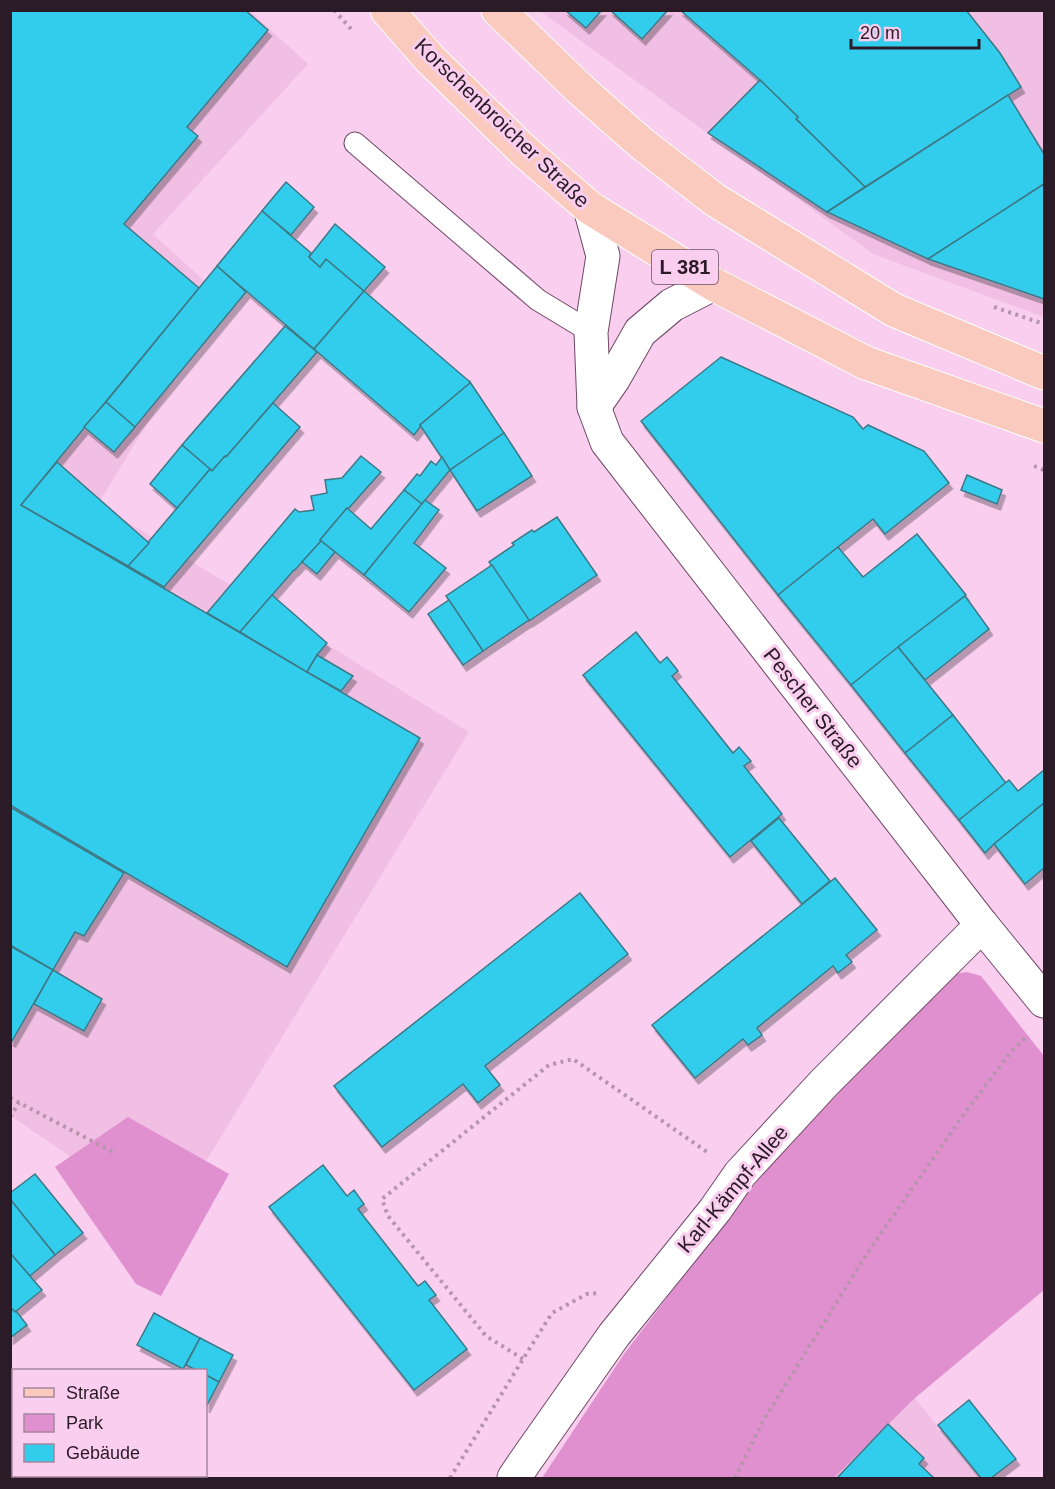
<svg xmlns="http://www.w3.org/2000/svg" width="1055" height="1489" viewBox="0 0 1055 1489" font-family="Arial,sans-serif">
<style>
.built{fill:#f1bfe4}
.green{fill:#e090ce}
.building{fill:#33cdec;stroke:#3e7886;stroke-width:1.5;filter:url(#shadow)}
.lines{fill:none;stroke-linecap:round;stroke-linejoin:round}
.lane-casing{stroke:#6e4965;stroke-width:23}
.street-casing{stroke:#6e4965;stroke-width:35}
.primary-casing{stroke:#fff;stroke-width:35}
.path{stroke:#b694ad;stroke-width:4;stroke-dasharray:3 4.5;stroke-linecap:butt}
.lane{stroke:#fff;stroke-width:21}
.street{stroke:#fff;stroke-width:33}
.primary{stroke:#f9cabd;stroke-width:33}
.labels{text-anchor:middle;stroke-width:6;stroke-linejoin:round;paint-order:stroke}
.shield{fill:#f9ceee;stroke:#695163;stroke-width:1.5}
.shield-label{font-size:20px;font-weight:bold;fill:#2b1b27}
.street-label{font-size:21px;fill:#2b1b27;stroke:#f9ceee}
</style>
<defs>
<filter id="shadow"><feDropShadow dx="3.5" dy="6" stdDeviation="0" flood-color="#0004"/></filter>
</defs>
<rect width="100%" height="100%" fill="#f9ceee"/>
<g class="built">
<polygon points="10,11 250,11 308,64 153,234 224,299 98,504 469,732 168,1223 11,1116"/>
<polygon points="540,11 1044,11 1044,317 873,254"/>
<polygon points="915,1398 979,1478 834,1478"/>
</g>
<g class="green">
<polygon points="967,972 981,976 1044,1056 1044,1290 915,1398 834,1478 542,1478 624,1354 746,1194 849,1076 951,974"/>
<polygon points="128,1117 229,1174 161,1296 136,1284 55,1167"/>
</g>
<g class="building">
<polygon points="10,10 245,10 268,30 187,127 198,136 124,224 199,288 21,505 420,738 287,967 10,805"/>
<polygon points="565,10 602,10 586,28"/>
<polygon points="610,10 668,10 642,39"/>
<polygon points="680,10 966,10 1000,53 1021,87 865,187 796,119 798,117 760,80"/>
<polygon points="760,80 798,117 796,119 865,187 827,212 708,133"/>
<polygon points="1008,95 1044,154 1044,184 928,259 827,212"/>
<polygon points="286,182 314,207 291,235 262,211"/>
<polygon points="1044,184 1044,299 928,259"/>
<polygon points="262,211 311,253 309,257 320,267 326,259 364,291 314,349 217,266"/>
<polygon points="335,224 385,267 364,291 326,259 320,267 309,257"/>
<polygon points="217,266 246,292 135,427 106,402"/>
<polygon points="364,291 470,382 470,383 420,425 421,426 414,435 314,349"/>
<polygon points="285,326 317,352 226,457 225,456 212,471 182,445"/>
<polygon points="721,357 853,417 863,429 868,425 924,451 949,483 885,534 873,519 778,595 641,421"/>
<polygon points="470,382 504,433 450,470 420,425 470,383"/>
<polygon points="106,402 135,427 114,452 84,427"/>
<polygon points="273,403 300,427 164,587 128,566 210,469 212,471 225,456 226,457"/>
<polygon points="504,433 532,476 477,511 450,470"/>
<polygon points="182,445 210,469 177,508 150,484"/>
<polygon points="361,456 381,472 348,509 347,508 320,540 321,541 295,570 294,570 240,632 207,613 295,509 299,512 314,510 311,496 327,493 325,480 342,478"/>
<polygon points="442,457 450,470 422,504 404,490 417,474 420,476 431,461 436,465"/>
<polygon points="57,462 149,543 128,566 21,505"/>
<polygon points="967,475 1002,490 997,504 961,490"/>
<polygon points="404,490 422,504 364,575 320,540 347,508 371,529"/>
<polygon points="425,500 439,510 414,543 446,568 409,612 364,575"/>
<polygon points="557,517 597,575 529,621 489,562 514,545 512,543 532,530 534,532"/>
<polygon points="917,534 966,595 851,685 778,595 838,547 863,577"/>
<polygon points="321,541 335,552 317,574 302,562"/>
<polygon points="492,565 529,620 483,651 446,596"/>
<polygon points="272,595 327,643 317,655 307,672 240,632"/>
<polygon points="965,596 989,629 925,680 898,647"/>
<polygon points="449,600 483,651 463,665 428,614"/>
<polygon points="636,632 660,663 667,657 678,671 672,676 733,753 739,747 751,761 744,766 782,814 730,857 583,675"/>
<polygon points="898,647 953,715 905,753 851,685"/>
<polygon points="317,655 353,676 341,691 307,672"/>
<polygon points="953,715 1006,783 959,820 905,753"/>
<polygon points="1044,770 1044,803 994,844 985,853 959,820 1009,780 1018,791"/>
<polygon points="1044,803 1044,868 1025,884 994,844"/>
<polygon points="10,807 124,873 84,936 75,932 53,970 10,945"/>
<polygon points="779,818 830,881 802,904 751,841"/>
<polygon points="835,878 877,930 846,955 852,962 838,973 833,966 757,1028 762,1035 748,1045 743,1039 695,1078 652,1025"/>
<polygon points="580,893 628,954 485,1066 500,1085 478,1103 463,1084 382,1147 334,1086"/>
<polygon points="10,946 53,970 12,1041 10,1040"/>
<polygon points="53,970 102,999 84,1031 34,1004"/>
<polygon points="323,1165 347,1196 354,1190 364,1204 358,1209 418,1286 425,1281 436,1295 429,1300 467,1349 414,1390 269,1207"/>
<polygon points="35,1174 83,1233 55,1255 10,1199 10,1193"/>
<polygon points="10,1199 55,1255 30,1276 10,1253"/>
<polygon points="10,1253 42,1290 15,1312 10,1307"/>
<polygon points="10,1307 15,1312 16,1311 27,1325 10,1338"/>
<polygon points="154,1313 200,1338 183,1369 137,1345"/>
<polygon points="200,1338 233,1355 219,1382 206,1375 206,1370 196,1370 186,1365"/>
<polygon points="206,1375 219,1382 206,1407"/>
<polygon points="969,1400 1016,1459 991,1478 981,1478 938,1425"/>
<polygon points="888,1424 924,1458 919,1464 934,1478 837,1478"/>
<polygon points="126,1476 169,1476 167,1478 124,1478"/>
</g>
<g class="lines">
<g class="lane-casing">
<polyline id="lane" points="355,143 538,300 591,332"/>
</g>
<g class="street-casing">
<g id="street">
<polyline points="590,208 603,256 591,332 594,407 607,442 982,925 1044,1001"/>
<polyline points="594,407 614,378 640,332 672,305 713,284"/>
<polyline points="514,1478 524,1463 614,1335 715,1210 740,1174 824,1083 982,925"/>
</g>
</g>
<g class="primary-casing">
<g id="primary">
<polyline points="387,10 430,59 523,150 590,208 713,284 866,363 1044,426"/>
<polyline points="498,10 581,90 641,143 715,200 894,310 1044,373"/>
</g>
</g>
<g class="path">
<polyline points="334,10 352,30"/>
<polyline points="994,307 1044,324"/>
<polyline points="1034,466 1044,470"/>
<polyline points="10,1098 115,1153"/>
<polyline points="10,1117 19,1103"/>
<polyline points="523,1359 486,1336 388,1216 382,1199 549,1065 573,1059 707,1152"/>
<polyline points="450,1478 523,1359 552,1313 587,1294 598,1293"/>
<polyline points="735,1478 763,1421 866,1255 961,1118 1010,1053 1027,1036"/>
</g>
<use href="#lane" class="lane"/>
<use href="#street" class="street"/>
<use href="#primary" class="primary"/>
</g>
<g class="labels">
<rect class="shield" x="652" y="250" width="66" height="34" rx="4.5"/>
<g class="shield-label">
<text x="685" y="274">L 381</text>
</g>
<g class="street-label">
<text transform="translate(502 123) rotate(44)" y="7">Korschenbroicher Straße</text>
<text transform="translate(813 708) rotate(52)" y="7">Pescher Straße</text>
<text transform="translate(733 1189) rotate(-50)" y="7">Karl-Kämpf-Allee</text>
</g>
</g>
<rect width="1055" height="1489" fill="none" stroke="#2b1b27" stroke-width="24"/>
<rect x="12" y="1369" width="195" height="108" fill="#f9ceee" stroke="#a7869e" stroke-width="1.5"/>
<rect x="24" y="1388" width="30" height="9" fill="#f9cabd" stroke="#a7869e" stroke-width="1.5"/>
<text x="66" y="1399" font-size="18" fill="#2b1b27">Straße</text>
<rect x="24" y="1414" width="30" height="18" fill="#e090ce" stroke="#a7869e" stroke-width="1.5"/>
<text x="66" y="1429" font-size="18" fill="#2b1b27">Park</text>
<rect x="24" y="1444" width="30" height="18" fill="#33cdec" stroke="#a7869e" stroke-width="1.5"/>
<text x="66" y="1459" font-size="18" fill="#2b1b27">Gebäude</text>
<path d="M851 39v9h128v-9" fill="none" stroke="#2b1b27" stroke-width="3"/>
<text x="860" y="39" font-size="18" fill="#2b1b27" stroke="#f9ceee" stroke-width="4.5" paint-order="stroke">20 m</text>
</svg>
